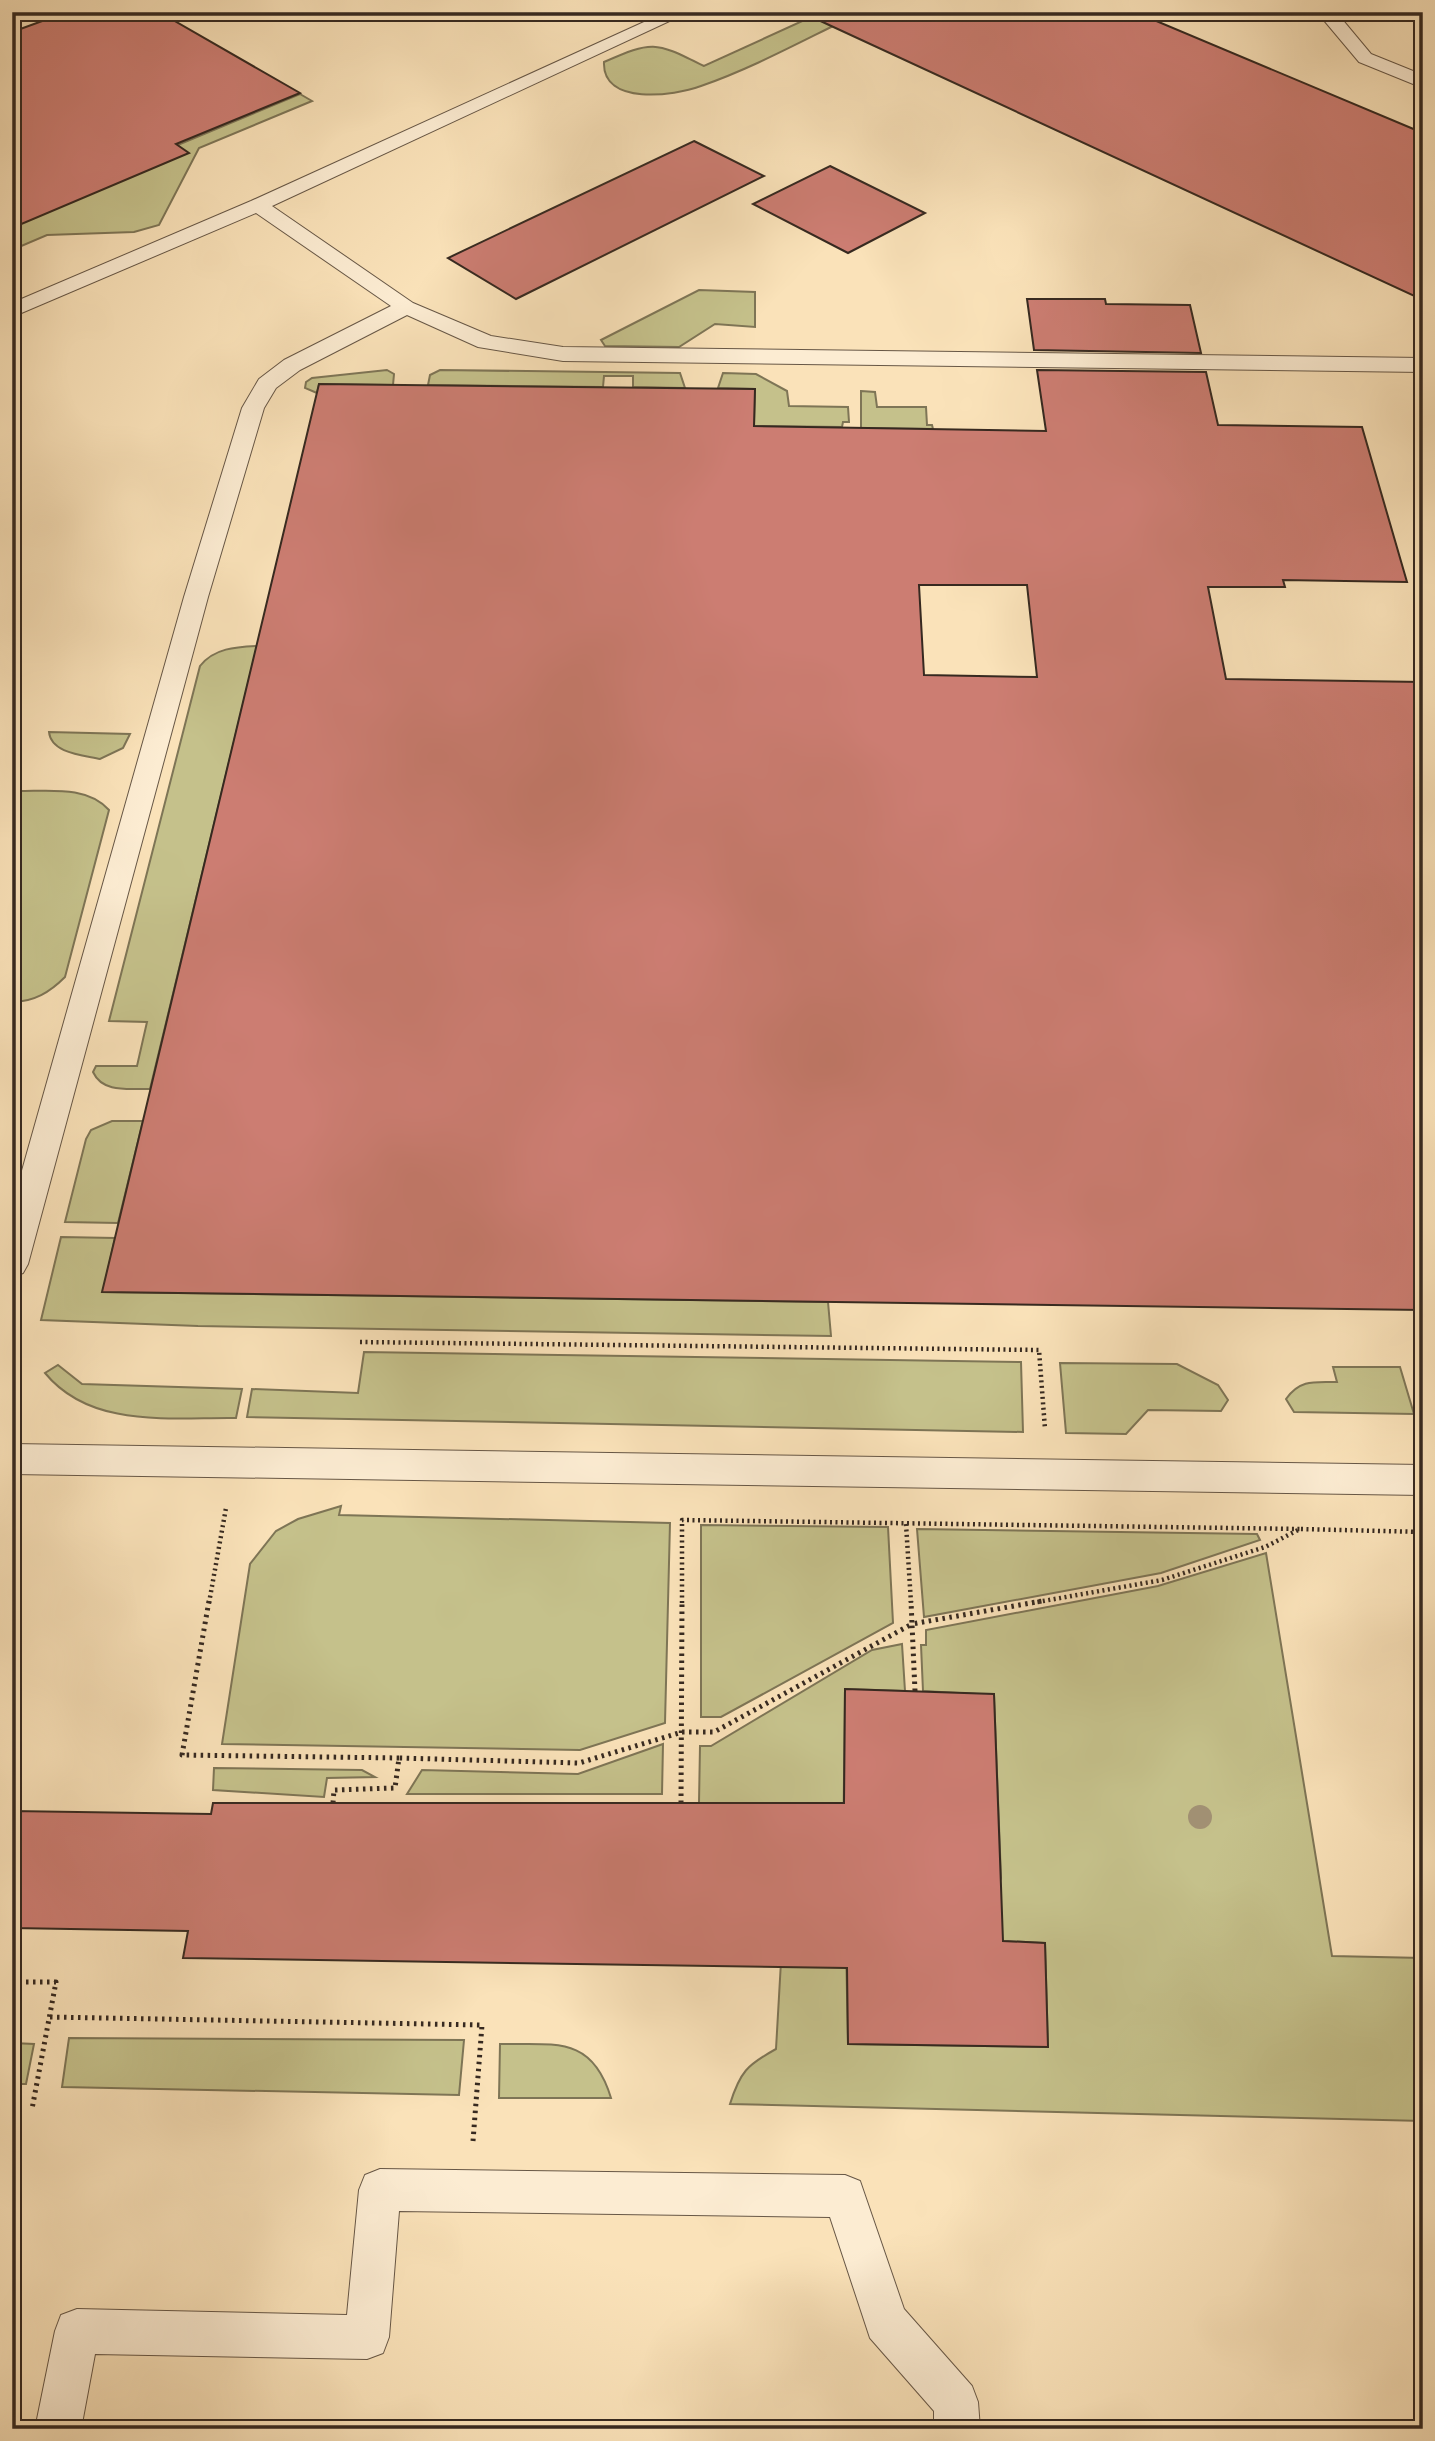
<svg xmlns="http://www.w3.org/2000/svg" width="1435" height="2441" viewBox="0 0 1435 2441" font-family="'Sorts Mill Goudy',serif">
<style>
.green{fill:#c5c18b;stroke:#7e7556;stroke-width:2}
.building{fill:#cc7d72;stroke:#362920;stroke-width:2;fill-rule:evenodd}
.lines{fill:none;stroke-linecap:round;stroke-linejoin:round}
.lane-casing{stroke:#675746;stroke-width:2}
.path-far1{stroke:#362920;stroke-width:4.5;stroke-dasharray:2 3.5;stroke-linecap:butt}
.path{stroke:#362920;stroke-width:5;stroke-dasharray:2.5 4.5;stroke-linecap:butt}
.lane{fill:#fcecd2;fill-rule:evenodd}
.tree{fill:#a29174}
</style>
<rect width="100%" height="100%" fill="#fae2b9"/>
<filter id="stains"><feTurbulence type="fractalNoise" baseFrequency=".00286" numOctaves="4"/><feColorMatrix values="0 0 0 0 .2 0 0 0 0 .09 0 0 0 0 .02 0 0 0 .5 -.17"/></filter>
<radialGradient id="worn" r=".72"><stop offset=".6" stop-color="#630" stop-opacity="0"/><stop offset="1" stop-color="#630" stop-opacity=".3"/></radialGradient>
<g class="green">
<path d="M822,12h40c-53,25 -106,55 -161,74 -27,10 -99,20 -97,-24 50,-22 51,-20 100,4z"/>
<polygon points="300,94 312,101 199,148 159,225 134,232 47,235 12,250 12,214"/>
<polygon points="699,290 755,292 755,327 715,324 679,347 605,346 601,340"/>
<polygon points="387,370 394,374 393,385 319,384 317,393 305,388 306,382 312,378"/>
<polygon points="440,370 680,373 685,388 633,387 633,376 604,376 603,387 428,385 430,375"/>
<polygon points="723,373 756,374 787,391 789,406 848,407 849,422 843,422 842,427 754,426 755,389 718,388"/>
<polygon points="861,391 875,392 877,407 926,407 927,425 932,425 933,429 861,428"/>
<path d="M257,646l-107,443c-19,-1 -47,5 -57,-17l3,-6h41l10,-44 -38,-1 91,-355c14,-18 36,-19 57,-20z"/>
<path d="M49,732l81,2 -7,14 -23,11c-18,-4 -49,-6 -51,-27z"/>
<path d="M12,791c33,1 74,-7 97,19l-44,167c-15,15 -31,25 -53,25z"/>
<polygon points="112,1121 143,1121 118,1223 65,1222 86,1139 91,1130"/>
<polygon points="61,1237 115,1238 103,1292 828,1302 831,1336 198,1326 41,1320"/>
<polygon points="364,1352 1021,1362 1023,1432 247,1417 252,1389 358,1393"/>
<polygon points="1060,1363 1177,1364 1218,1385 1228,1400 1221,1411 1148,1410 1126,1434 1066,1433"/>
<path d="M58,1365l24,19 160,5 -6,29c-65,-1 -145,11 -191,-45z"/>
<path d="M1333,1367h67l14,47 -120,-2 -8,-13c14,-20 29,-17 51,-17z"/>
<polygon points="341,1506 339,1515 670,1523 665,1723 580,1750 222,1744 250,1564 276,1531 298,1519"/>
<polygon points="701,1525 888,1527 893,1623 721,1717 701,1717"/>
<polygon points="917,1529 1257,1534 1260,1540 1161,1573 924,1617"/>
<path d="M1266,1553l66,403 91,2v163l-693,-17c10,-32 17,-39 46,-55l6,-105 64,1 2,99 200,3 -3,-104 -62,-3 18,-62 -7,-183 -71,-4 -2,-46h5v-15l232,-44z"/>
<polygon points="902,1644 905,1691 845,1689 843,1867 781,1866 781,1803 699,1803 700,1746 711,1746 872,1650"/>
<polygon points="663,1744 662,1794 407,1794 422,1770 578,1774"/>
<polygon points="214,1768 362,1770 375,1777 327,1778 324,1797 213,1790"/>
<polygon points="69,2038 464,2040 459,2095 62,2087"/>
<polygon points="12,2043 34,2044 26,2084 12,2084"/>
<path d="M500,2044c55,1 92,-9 111,54h-112z"/>
<polygon points="109,2421 334,2429 100,2429"/>
</g>
<g class="building">
<polygon points="67,12 159,12 300,93 176,144 189,153 12,228 12,32"/>
<polygon points="801,12 1135,12 1423,133 1423,300"/>
<polygon points="694,141 764,176 516,299 448,258"/>
<polygon points="830,166 925,213 848,253 753,204"/>
<polygon points="1027,299 1105,299 1106,304 1190,305 1201,353 1034,350"/>
<path d="M1037,370l169,2 12,53 144,2 45,155 -124,-2 2,7h-77l18,92 197,3v628l-1321,-18 217,-908 436,5 -1,37 292,5zM919,585h108l10,92 -113,-2z"/>
<polygon points="845,1689 994,1694 1003,1941 1045,1943 1048,2047 848,2044 847,1968 183,1958 188,1931 12,1928 12,1811 211,1814 213,1803 844,1803"/>
</g>
<g class="lines">
<g class="lane-casing">
<g id="lane">
<polygon points="650,12 673,12 678,17 272,206 413,303 491,336 563,347 1423,358 1423,372 563,361 478,347 407,315 300,370 276,388 264,408 208,597 28,1264 23,1273 12,1277 12,1206 184,597 242,408 259,379 284,360 391,306 256,213 12,317 12,303 251,201 655,17"/>
<polygon points="1317,12 1336,12 1371,54 1423,75 1423,88 1359,62"/>
<polygon points="12,1444 1423,1465 1423,1495 12,1474"/>
<polygon points="380,2169 845,2175 860,2181 904,2309 972,2386 978,2402 980,2429 934,2429 934,2411 870,2338 830,2217 399,2211 389,2337 383,2353 367,2359 95,2354 81,2429 35,2429 55,2331 61,2315 77,2309 347,2315 359,2190 365,2175"/>
</g>
</g>
<g class="path-far1">
<polyline points="360,1342 1039,1350 1045,1429"/>
<polyline points="906,1524 911,1603"/>
<polyline points="209,1603 226,1508"/>
<polyline points="682,1603 682,1520 1300,1529"/>
<polyline points="1032,1603 1162,1580 1265,1547 1300,1529 1423,1532"/>
</g>
<g class="path">
<polyline points="209,1601 182,1755 399,1758"/>
<polyline points="915,1691 912,1624 1042,1601"/>
<polyline points="333,1803 334,1790 395,1788 399,1758 579,1763 682,1732 714,1732 912,1624 911,1601"/>
<polyline points="681,1803 682,1601"/>
<polyline points="12,1982 56,1982 32,2109"/>
<polyline points="50,2017 482,2025 473,2141"/>
</g>
<use href="#lane" class="lane"/>
</g>
<circle class="tree" cx="1200" cy="1817" r="12"/>
<rect width="1435" height="2441" fill="none" stroke="#fae2b9" stroke-width="42"/>
<rect x="14" y="14" width="1407" height="2413" fill="none" stroke="#362920" stroke-width="3.5"/>
<rect x="21" y="21" width="1393" height="2399" fill="none" stroke="#362920" stroke-width="2"/>
<rect width="100%" height="100%" filter="url(#stains)"/>
<rect width="100%" height="100%" fill="url(#worn)"/>
</svg>
